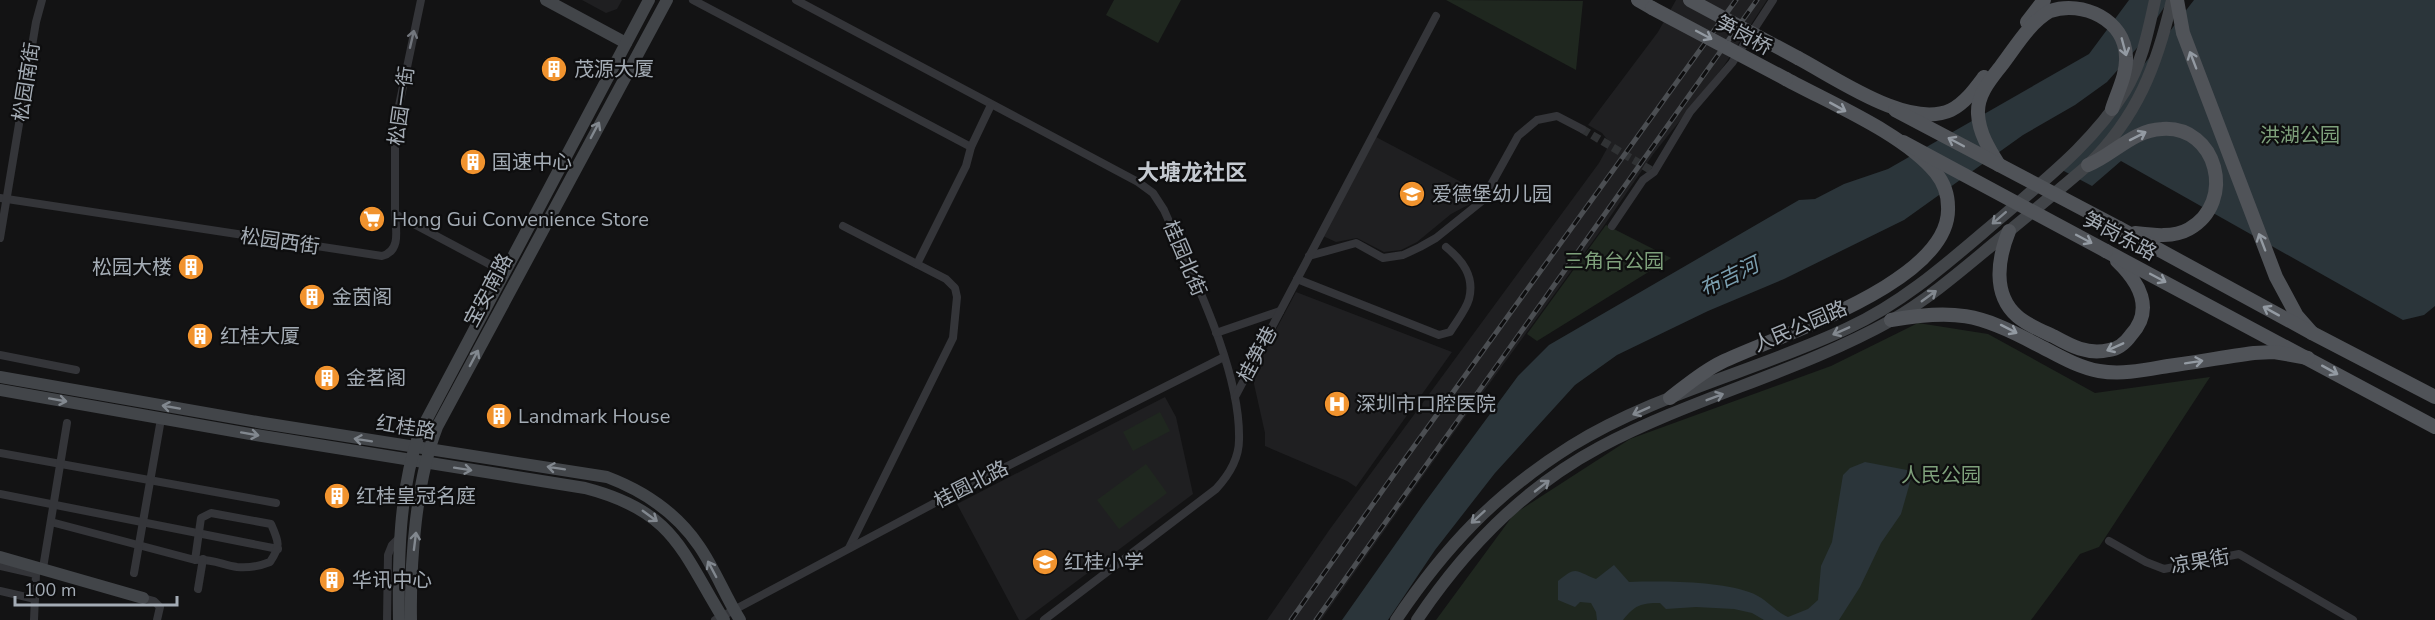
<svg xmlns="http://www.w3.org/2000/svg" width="2435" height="620" viewBox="0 0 2435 620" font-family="'Nunito Sans','Noto Sans SC',sans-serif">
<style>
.built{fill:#1f1f21}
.green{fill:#1f271f}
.water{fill:#2b353a}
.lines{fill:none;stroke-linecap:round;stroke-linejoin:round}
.street-tunnel{stroke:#303234;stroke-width:8;stroke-dasharray:8 4;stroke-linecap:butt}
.street{stroke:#343539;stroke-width:8}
.secondary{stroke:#424549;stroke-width:12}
.primary{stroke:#505358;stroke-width:14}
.rail-casing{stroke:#4b4e52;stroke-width:5}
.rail{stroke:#0e0e0f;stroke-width:3;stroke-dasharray:9;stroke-linecap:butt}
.primary-bridge{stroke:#505358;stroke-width:14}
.oneway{stroke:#939aa2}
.oneway2{stroke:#72767d}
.oneway3{stroke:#82888f}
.labels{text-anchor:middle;stroke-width:4.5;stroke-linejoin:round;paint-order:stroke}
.street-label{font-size:20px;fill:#a4acb5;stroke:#0e0e0f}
.poi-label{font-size:20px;fill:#a4acb5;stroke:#0e0e0f;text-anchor:start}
.park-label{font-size:20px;fill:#7ea07b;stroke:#0e0e0f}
.water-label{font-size:21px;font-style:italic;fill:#7b9fb0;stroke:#0e0e0f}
.quarter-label{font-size:22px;font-weight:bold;fill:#c5cad1;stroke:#0e0e0f}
</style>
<rect width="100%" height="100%" fill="#131314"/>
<g class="built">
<polygon points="582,0 622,0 617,9 606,13"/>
<polygon points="1676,0 1767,0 1723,67 1654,153 1601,230 1460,424 1321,620 1267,620 1330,529 1599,163 1610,143 1602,133 1588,125 1658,32"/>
<polygon points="1376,137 1480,192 1477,197 1468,205 1451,214 1417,242 1401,250 1384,252 1357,238 1336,242 1323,236"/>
<polygon points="1296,292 1452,352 1356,487 1347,481 1265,446 1265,433 1252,375"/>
<polygon points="1165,397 1176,417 1193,494 1025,620 1019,620 957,504"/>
</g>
<g class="green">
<polygon points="1114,0 1181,0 1158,43 1106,15"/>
<polygon points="1446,0 1583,1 1576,70"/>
<polygon points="1606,225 1671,258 1537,341 1527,334"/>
<polygon points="1918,323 1988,334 2095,393 2210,377 2099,547 2080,554 2031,620 1436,620 1514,514 1630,439 1831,366"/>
<polygon points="1160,412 1170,431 1133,451 1123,432"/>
<polygon points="1146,464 1167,493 1119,529 1097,500"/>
</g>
<g class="water">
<polygon points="2129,0 2169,0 2137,48 2107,82 2075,105 2023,135 1904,220 1784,279 1708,311 1617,355 1575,385 1495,473 1435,550 1388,620 1342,620 1423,505 1518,376 1549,345 1799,200 1815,199 1844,184 1888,169 2089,54"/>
<polygon points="2194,0 2435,0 2435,306 2424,315 2403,320 2121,161 2092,186 2062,170"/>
<path d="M1865,462l42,8 4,9 -10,35 -20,29 -21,44 -21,33h-75l-12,-7 -18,-4 -38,-2 -30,2 -6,-6c-19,0 -25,2 -37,17h-26l-1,-8 -5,-9 -11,-1 -5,5 -17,-7v-19c19,-16 17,-10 38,-2l18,-14 15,17c35,-1 88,-1 120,10 16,5 24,18 39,25l20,-8 10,-9 3,-34 11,-24 11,-67 7,-7z"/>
</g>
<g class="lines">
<polyline class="street-tunnel" points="1582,129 1654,172"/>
<g class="street">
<polyline points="693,0 971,147"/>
<path d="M796,0l342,182 15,11 11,17c28,64 77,160 75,230 0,19 -11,36 -23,49l-172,131"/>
<path d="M0,198l382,58c19,-5 14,-26 13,-42l109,58"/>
<polyline points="395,214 395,125 421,0"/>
<polyline points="843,226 946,279 955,288 957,297 953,338 849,548"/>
<polyline points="1612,226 1643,180 1654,172 1690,112 1732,63 1773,0"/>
<polyline points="0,238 36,22 42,0"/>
<polyline points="1309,256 1356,243 1383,258 1403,255 1420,247 1436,238 1482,201 1518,136 1537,120 1557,116 1582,129"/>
<polyline points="917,264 966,166 971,147 991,105"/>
<path d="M1297,279l142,56 11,-3c6,-10 16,-22 19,-33 6,-23 -7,-39 -23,-52"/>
<polyline points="1216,333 1280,311"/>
<polyline points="0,355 76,370"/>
<polyline points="1235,397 1436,16"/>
<polyline points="0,453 276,503"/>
<polyline points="0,494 278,549"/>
<path d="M51,522l144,38c15,-2 28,5 42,7 11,1 23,-1 33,-5 11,-16 9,-20 1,-38l-60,-11 -10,5 -6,42"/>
<polyline points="2109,541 2146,562 2164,569 2239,554 2353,620"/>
<polyline points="0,566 36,574 34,620"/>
<polyline points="43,568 67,423"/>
<polyline points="134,573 161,419"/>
<polyline points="198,589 203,559"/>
<polyline points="0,591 35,599"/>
<polyline points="143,598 154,601 160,607 157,620"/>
<polyline points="387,620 388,555 392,545 401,536"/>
<polyline points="715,620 946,497 1224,357"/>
</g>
<g class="secondary">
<polyline points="546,0 626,43"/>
<path d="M0,377l263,46 344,54c37,14 69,35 92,69 16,23 26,50 41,74"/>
<path d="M0,390l256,45 329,53c89,23 96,62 139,132"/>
<polyline points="0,557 143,598"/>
<path d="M399,620c-1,-61 0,-128 20,-186l230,-434"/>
<path d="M411,620c-1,-58 5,-139 26,-193l230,-427"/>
<path d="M1396,620c49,-73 100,-127 175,-174 86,-53 186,-75 277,-118 59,-27 106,-71 156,-113 44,-38 90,-74 121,-124 17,-28 23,-59 30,-91"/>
<path d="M1417,620c47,-70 108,-133 183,-173 94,-50 199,-75 292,-127 38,-22 71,-51 105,-79 30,-25 61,-50 91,-76 49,-48 69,-99 84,-165"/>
</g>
<g class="primary">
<polyline points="1638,0 1652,8"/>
<polyline points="2177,0 2183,33 2276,277 2297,316 2312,333"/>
<polyline points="2027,22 2044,0"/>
<path d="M1798,58c38,20 111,72 153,52 14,-7 24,-21 33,-33"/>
<path d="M1999,165c-10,-16 -20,-32 -21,-51 -1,-19 12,-34 23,-48 14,-18 28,-43 49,-55 33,-11 75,9 76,46 1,17 -9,36 -14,52"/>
<path d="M2088,165c25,-10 45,-35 74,-36 55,-4 75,73 27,100 -16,9 -37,6 -54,4"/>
<polyline points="2119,228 2312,333 2435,397"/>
<path d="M2009,231c-11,27 -17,63 8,85 10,9 25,15 36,20 18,10 34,19 56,14 9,-1 17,-8 22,-15 24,-26 8,-53 -14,-74"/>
<polyline points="2106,251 2435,427"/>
<path d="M1891,320c63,-11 88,-7 145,24 20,10 40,23 63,27 23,4 46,-1 69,-5 28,-4 57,-9 86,-13l20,-1 34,6"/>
<path d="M1670,398c17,-13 33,-27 52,-36 56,-27 230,-80 226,-155 0,-13 -4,-24 -12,-34 -32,-39 -104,-69 -150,-94"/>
</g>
<g class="rail-casing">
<g id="rail">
<polyline points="1291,620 1402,463 1736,0"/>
<polyline points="1316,620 1757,0"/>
</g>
</g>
<use href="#rail" class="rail"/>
<g class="primary-bridge">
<polyline points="1690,0 1798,58"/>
<polyline points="1652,8 1786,79"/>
<polyline points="1895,110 2119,228"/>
<polyline points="1903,142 2106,251"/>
</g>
</g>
<defs><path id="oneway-shaft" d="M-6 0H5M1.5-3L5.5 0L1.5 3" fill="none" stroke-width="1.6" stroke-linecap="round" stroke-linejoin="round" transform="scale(1.5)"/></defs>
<g class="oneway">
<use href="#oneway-shaft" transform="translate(1704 35) rotate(28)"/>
<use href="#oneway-shaft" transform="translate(2124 47) rotate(75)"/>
<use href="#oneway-shaft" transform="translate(2193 60) rotate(-111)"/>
<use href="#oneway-shaft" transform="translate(1838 107) rotate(29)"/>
<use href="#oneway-shaft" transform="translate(2138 136) rotate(-27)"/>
<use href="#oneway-shaft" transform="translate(1956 142) rotate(-152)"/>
<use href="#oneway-shaft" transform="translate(2084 239) rotate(28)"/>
<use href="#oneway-shaft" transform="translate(2262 242) rotate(-111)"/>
<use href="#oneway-shaft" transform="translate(2158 278) rotate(28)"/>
<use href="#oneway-shaft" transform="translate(2271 311) rotate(-151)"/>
<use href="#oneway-shaft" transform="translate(2009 329) rotate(27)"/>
<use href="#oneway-shaft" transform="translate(2115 347) rotate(156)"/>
<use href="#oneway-shaft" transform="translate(2194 362) rotate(-9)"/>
<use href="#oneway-shaft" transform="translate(2330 370) rotate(29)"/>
</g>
<use class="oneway2" href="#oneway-shaft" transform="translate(412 39) rotate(-77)"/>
<g class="oneway3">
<use href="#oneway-shaft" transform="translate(595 130) rotate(-62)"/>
<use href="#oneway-shaft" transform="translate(1999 218) rotate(139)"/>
<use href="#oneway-shaft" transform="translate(1929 296) rotate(-36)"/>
<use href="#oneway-shaft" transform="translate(1841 331) rotate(156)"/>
<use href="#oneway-shaft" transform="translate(474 358) rotate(-62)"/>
<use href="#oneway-shaft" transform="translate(1715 397) rotate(-21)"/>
<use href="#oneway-shaft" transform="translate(58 400) rotate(10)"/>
<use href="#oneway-shaft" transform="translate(171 407) rotate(-170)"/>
<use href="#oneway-shaft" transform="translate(1641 411) rotate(156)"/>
<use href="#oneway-shaft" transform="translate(250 434) rotate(10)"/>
<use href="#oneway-shaft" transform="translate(363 440) rotate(-171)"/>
<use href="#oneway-shaft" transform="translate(556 468) rotate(-171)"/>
<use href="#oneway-shaft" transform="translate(463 469) rotate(9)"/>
<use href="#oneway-shaft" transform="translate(1542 486) rotate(-38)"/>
<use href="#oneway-shaft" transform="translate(650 516) rotate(36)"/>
<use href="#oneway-shaft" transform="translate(1478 517) rotate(138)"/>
<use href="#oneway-shaft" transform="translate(415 541) rotate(-83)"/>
<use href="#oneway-shaft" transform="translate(712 569) rotate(-118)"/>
</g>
<defs>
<g id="building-disc" transform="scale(1.35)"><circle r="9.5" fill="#f1932e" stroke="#0e0e0f"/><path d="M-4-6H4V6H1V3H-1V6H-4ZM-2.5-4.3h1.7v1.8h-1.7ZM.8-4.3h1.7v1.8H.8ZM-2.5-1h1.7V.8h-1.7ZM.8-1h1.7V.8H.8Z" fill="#fff"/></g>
<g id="school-disc" transform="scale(1.35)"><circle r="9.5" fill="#f1932e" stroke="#0e0e0f"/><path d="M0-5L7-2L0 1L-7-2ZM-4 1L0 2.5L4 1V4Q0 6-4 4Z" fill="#fff"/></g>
<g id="supermarket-disc" transform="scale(1.35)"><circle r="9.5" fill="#f1932e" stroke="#0e0e0f"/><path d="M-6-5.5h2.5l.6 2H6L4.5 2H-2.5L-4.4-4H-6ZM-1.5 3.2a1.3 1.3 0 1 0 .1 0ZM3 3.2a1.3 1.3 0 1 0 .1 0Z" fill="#fff"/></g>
<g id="hospital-disc" transform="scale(1.35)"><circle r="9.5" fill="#f1932e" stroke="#0e0e0f"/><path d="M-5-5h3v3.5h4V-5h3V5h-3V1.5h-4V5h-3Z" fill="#fff"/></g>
</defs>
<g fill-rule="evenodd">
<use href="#building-disc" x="554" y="69"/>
<use href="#building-disc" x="473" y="162"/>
<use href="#school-disc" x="1412" y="194"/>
<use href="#supermarket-disc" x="372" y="219"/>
<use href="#building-disc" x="191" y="267"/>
<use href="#building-disc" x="312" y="297"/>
<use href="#building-disc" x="200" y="336"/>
<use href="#building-disc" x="327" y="378"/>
<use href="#hospital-disc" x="1337" y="404"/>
<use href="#building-disc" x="499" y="416"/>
<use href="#building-disc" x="337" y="496"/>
<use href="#school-disc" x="1045" y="562"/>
<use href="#building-disc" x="332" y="580"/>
</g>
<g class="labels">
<g class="street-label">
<text transform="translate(1744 35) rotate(28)" y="7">笋岗桥</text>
<text transform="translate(26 82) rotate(-81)" y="7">松园南街</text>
<text transform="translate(401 106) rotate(-82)" y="7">松园一街</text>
<text transform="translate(2120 236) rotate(28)" y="7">笋岗东路</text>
<text transform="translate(280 241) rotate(8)" y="7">松园西街</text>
<text transform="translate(1185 258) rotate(67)" y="7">桂园北街</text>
<text transform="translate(488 290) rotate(-62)" y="7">宝安南路</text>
<text transform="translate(1800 326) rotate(-23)" y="7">人民公园路</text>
<text transform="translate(1257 354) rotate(-62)" y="7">桂笋巷</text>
<text transform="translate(406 427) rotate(9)" y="7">红桂路</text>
<text transform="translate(971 484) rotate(-27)" y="7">桂圆北路</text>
<text transform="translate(2200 561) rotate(-10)" y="7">凉果街</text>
</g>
<g class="poi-label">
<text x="574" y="76">茂源大厦</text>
<text x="492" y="169">国速中心</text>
<text x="1432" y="201">爱德堡幼儿园</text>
<text x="392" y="226">Hong Gui Convenience Store</text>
<text x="172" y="274" text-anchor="end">松园大楼</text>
<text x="332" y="304">金茵阁</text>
<text x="220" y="343">红桂大厦</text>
<text x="346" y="385">金茗阁</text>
<text x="1356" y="411">深圳市口腔医院</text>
<text x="518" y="423">Landmark House</text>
<text x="356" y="503">红桂皇冠名庭</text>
<text x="1064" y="569">红桂小学</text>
<text x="352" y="587">华讯中心</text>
</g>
<g class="park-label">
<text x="2300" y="142">洪湖公园</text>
<text x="1614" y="268">三角台公园</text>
<text x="1941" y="482">人民公园</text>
</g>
<g class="water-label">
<text transform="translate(1729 277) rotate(-26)" y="7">布吉河</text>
</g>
<g class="quarter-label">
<text x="1192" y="180">大塘龙社区</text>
</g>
</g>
<path d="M15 596v9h162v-9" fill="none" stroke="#a4acb5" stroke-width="3"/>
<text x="24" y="596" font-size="18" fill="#a4acb5" stroke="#0e0e0f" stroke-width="4.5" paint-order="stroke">100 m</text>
</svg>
